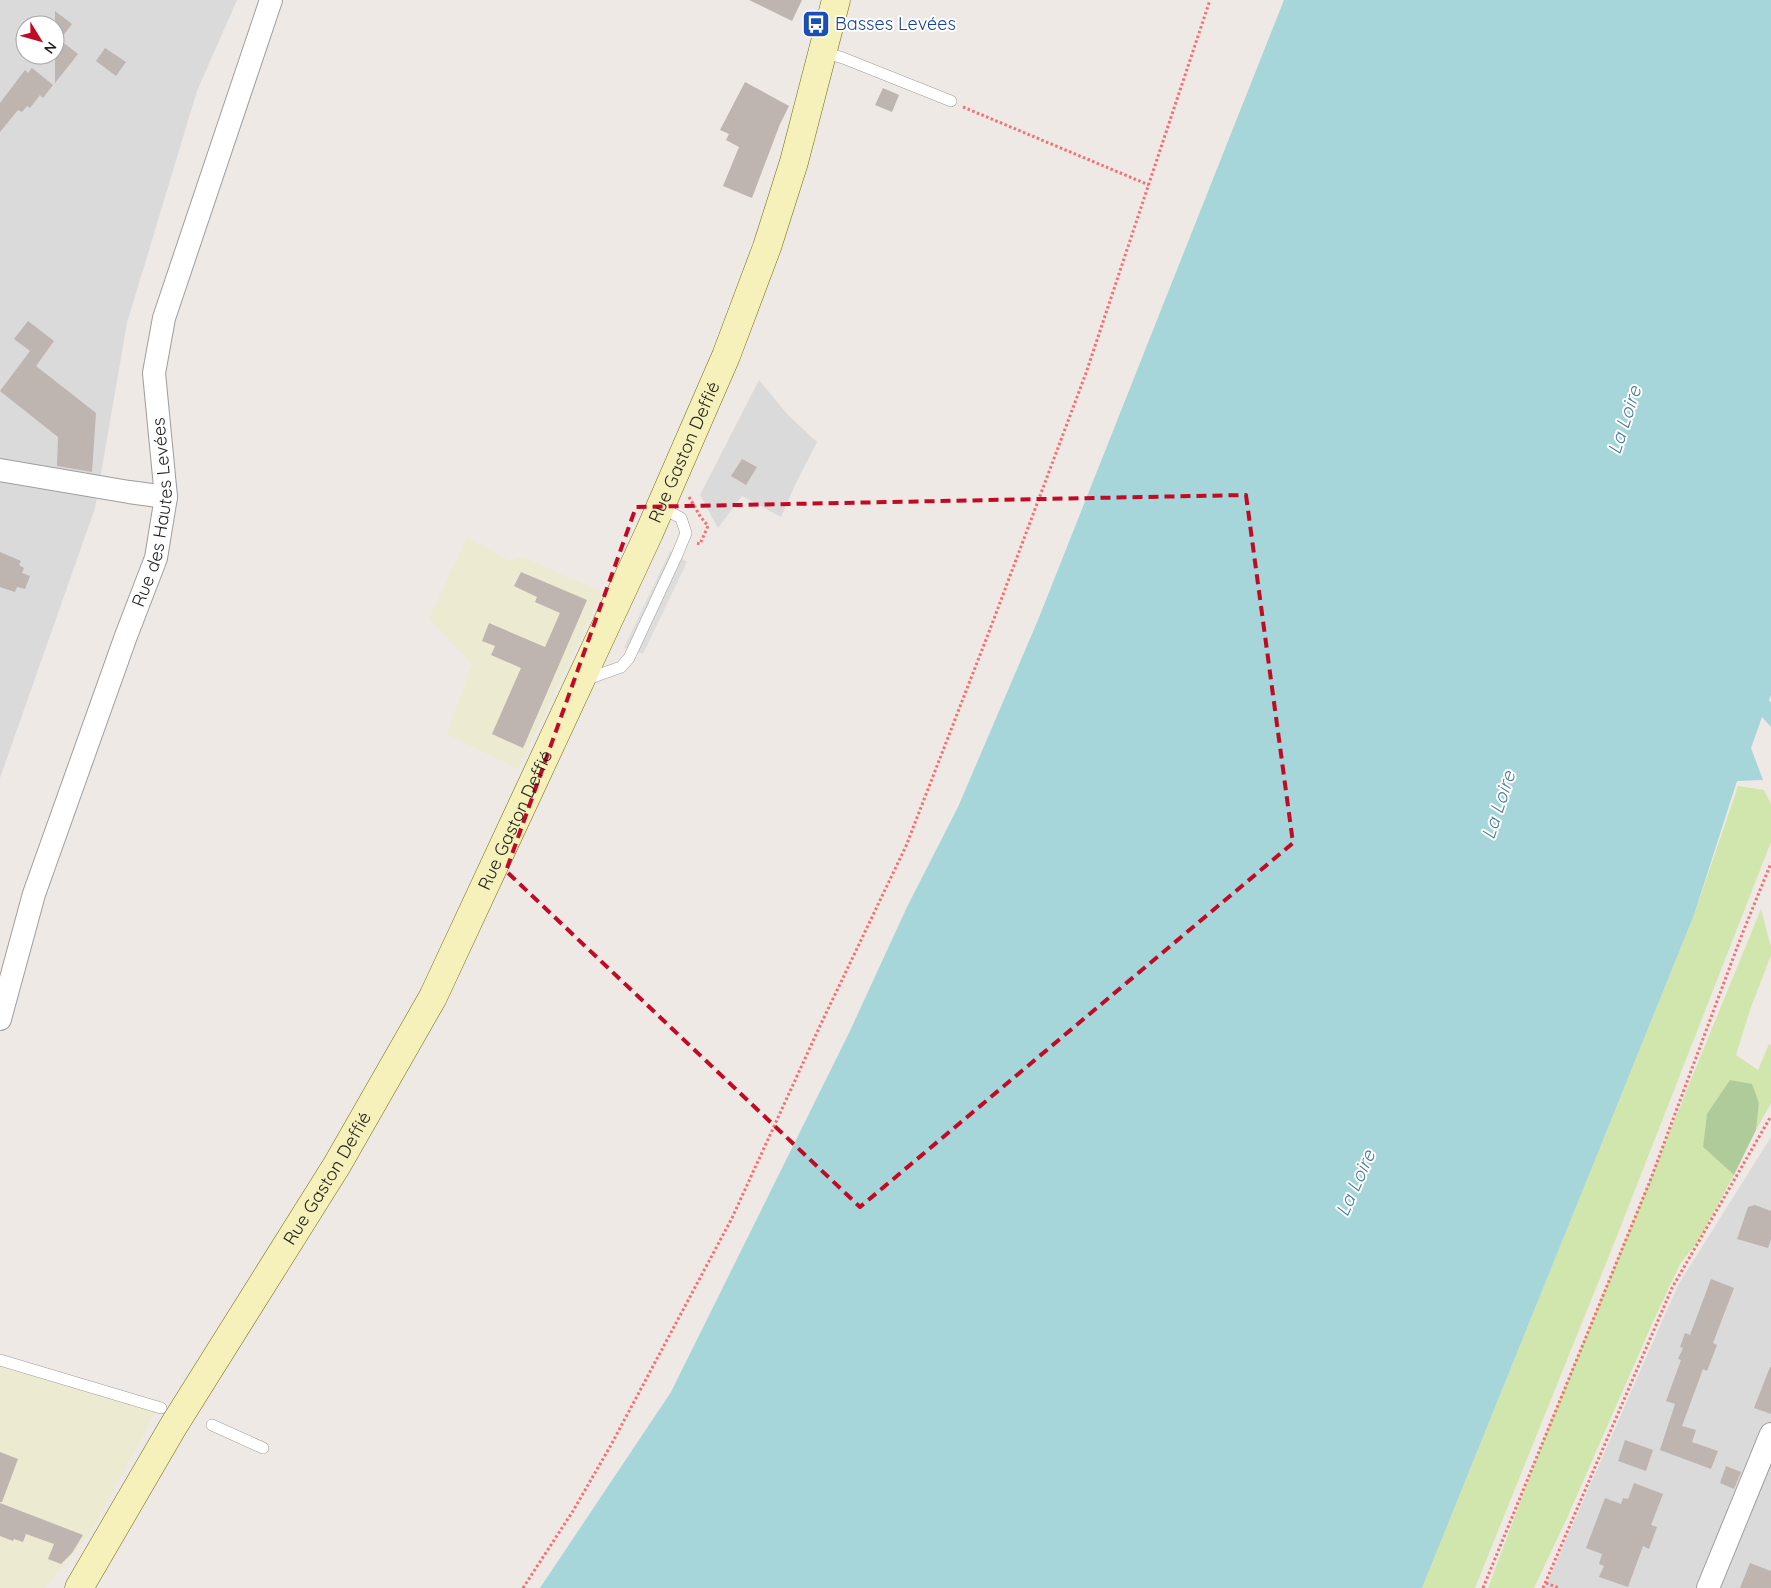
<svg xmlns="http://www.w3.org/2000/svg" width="1771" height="1588" viewBox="0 0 1771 1588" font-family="Quicksand,sans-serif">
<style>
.residential{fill:#dbdada;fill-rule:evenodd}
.farmland{fill:#ecead0}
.grass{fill:#d1e6ac}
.forest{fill:#b0cb9a}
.parking{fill:#ddd}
.water{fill:#a6d6da}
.building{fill:#beb4b0}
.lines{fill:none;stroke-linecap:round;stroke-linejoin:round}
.lane-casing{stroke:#9e9e9e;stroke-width:12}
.street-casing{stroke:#9e9e9e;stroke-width:24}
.secondary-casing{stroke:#6f6b0a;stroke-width:29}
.path{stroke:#f37076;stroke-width:3;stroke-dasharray:2.5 2.5;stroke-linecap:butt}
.lane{stroke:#fff;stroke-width:11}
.street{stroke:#fff;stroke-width:22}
.secondary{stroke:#f6f0ba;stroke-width:28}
.marked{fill:none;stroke:#c10a25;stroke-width:4;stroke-dasharray:10 6;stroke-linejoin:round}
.labels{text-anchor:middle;stroke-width:4;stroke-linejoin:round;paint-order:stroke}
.transit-label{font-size:18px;fill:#164399;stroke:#fff;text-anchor:start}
.street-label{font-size:18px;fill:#1d1d1d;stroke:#fff}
.water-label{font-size:19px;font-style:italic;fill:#497c99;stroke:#fff}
</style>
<rect width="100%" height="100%" fill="#eee9e4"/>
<g class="residential">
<path d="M0,0h237l-40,91 -70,232 -32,185 -95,270zM25,25h30v30h-30z"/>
<polygon points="759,380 788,415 817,442 796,483 781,517 742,496 718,528 700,495"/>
<polygon points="1771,1137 1771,1588 1545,1588 1678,1285"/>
</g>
<g class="farmland">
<polygon points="467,537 510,561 522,557 602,592 518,769 447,734 472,664 429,619"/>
<polygon points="0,1362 156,1410 92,1530 45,1588 0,1588"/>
</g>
<g class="grass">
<polygon points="1738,786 1764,790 1771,804 1771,842 1617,1236 1475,1588 1422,1588 1694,915"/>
<polygon points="1761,909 1771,947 1771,955 1750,1010 1736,1055 1758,1070 1769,1044 1771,1045 1771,1103 1756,1130 1759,1103 1703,1147 1734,1175 1698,1241 1680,1264 1652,1324 1567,1518 1534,1588 1488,1588 1547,1431"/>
</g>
<polygon class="forest" points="1730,1080 1752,1084 1759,1103 1756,1130 1734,1175 1703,1147 1707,1114"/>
<polygon class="parking" points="670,551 687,562 643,654 624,648"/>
<polygon class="water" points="1284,0 1771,0 1771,695 1769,700 1771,703 1771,727 1762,717 1751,748 1763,780 1737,781 1694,915 1422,1588 540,1588 671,1392 849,1033 907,907 958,807 1038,620"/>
<g class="building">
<polygon points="749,0 802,0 792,21"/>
<polygon points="55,11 72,24 60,40 78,54 55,83"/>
<polygon points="105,48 126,62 116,76 96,61"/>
<polygon points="32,68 53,85 43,98 40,95 30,108 27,106 22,112 18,110 0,132 0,103 25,70 28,73"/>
<polygon points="745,82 789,106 780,124 752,198 723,186 739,147 726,140 729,134 720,130"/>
<polygon points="883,88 899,95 892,112 875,105"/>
<polygon points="28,321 54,341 36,366 96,413 92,472 57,466 58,437 0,391 30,351 14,339"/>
<polygon points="742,459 757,467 746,485 731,476"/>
<polygon points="0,552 21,561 19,565 24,568 22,573 30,576 25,589 17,587 15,592 0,587"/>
<polygon points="521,572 587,600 523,748 492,734 521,668 491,655 495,646 482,641 489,623 545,647 560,613 535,602 537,597 514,586"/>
<polygon points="1755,1205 1771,1211 1771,1239 1768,1248 1737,1239 1748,1207"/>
<polygon points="1711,1279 1734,1288 1713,1343 1717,1345 1707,1371 1703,1369 1682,1426 1696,1430 1692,1442 1718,1451 1711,1469 1660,1450 1675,1404 1666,1401 1681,1360 1678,1359 1683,1348 1680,1347 1685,1333 1690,1335"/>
<polygon points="1770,1367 1771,1367 1771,1414 1754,1408"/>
<polygon points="1625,1440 1653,1450 1646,1471 1618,1461"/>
<polygon points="0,1452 18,1459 2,1502 0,1502"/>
<polygon points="1726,1466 1741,1472 1734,1489 1720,1483"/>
<polygon points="1634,1483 1663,1494 1651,1525 1657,1527 1649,1549 1643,1546 1628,1587 1599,1577 1604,1566 1599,1564 1602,1554 1586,1548 1605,1498 1621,1504 1623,1498 1628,1499"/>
<polygon points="0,1503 83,1535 72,1553 61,1564 48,1559 54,1544 26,1534 23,1542 14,1539 13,1541 0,1536"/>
<polygon points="1750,1563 1771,1571 1771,1588 1740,1588"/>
</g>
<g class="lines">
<g class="lane-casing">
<g id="lane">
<polyline points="823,52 843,58 951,101"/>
<polyline points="584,674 593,677 621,667 629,658 677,555 686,533 681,518 660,507"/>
<polyline points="0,1360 161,1408"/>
<polyline points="212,1425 263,1448"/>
</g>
</g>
<g class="street-casing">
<g id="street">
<polyline points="0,470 129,492 166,497"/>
<path id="s1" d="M0,1019l34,-125 92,-258 30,-78 10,-61 -12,-124 10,-55 107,-318"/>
<polyline points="1708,1588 1771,1434"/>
</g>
</g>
<g class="secondary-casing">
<g id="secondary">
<path id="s2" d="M79,1588l95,-163 163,-260 96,-168 216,-464 77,-177 41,-109 27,-85 42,-162"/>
</g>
</g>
<g class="path">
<polyline points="963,107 1149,185"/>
<polyline points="689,497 700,516 708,526 700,544 696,543"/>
<polyline points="1546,1583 1559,1588"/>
<polyline points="523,1588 573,1511 611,1445 732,1218 819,1028 906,846 992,624 1086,373 1210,0"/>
<polyline points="1483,1588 1650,1181 1741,937 1771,863"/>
<polyline points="1543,1588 1672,1288 1771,1116"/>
</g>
<use href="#lane" class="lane"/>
<use href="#street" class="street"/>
<use href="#secondary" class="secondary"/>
</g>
<path class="marked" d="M1246,495l47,348 -433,364 -354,-336 130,-364z"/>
<defs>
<g id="bus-square" transform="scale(1.4375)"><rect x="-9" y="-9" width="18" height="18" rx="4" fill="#1a4fb4" stroke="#fff"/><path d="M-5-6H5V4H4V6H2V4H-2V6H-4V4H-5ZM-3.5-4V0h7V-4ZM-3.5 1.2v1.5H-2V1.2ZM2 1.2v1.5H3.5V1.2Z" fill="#fff"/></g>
</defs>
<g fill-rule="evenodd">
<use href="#bus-square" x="816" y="24"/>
</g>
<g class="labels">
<g class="transit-label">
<text x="835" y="30">Basses Levées</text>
</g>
<g class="street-label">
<text dy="6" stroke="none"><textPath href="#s2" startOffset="1289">Rue Gaston Deffié</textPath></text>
<text dy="6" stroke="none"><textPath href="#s1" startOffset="532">Rue des Hautes Levées</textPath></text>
<text dy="6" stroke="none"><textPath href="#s2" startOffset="884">Rue Gaston Deffié</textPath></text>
<text dy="6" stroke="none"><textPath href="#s2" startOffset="479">Rue Gaston Deffié</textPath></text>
</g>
<g class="water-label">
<text transform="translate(1624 420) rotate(-72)" y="7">La Loire</text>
<text transform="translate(1498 805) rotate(-72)" y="7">La Loire</text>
<text transform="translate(1355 1183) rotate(-66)" y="7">La Loire</text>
</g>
</g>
<g transform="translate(40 40) rotate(127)"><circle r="24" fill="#ffffff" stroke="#a5a5a5"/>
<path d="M0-4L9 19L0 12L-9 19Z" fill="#c10a25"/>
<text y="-8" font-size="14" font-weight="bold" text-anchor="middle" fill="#1d1d1d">N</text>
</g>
</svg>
